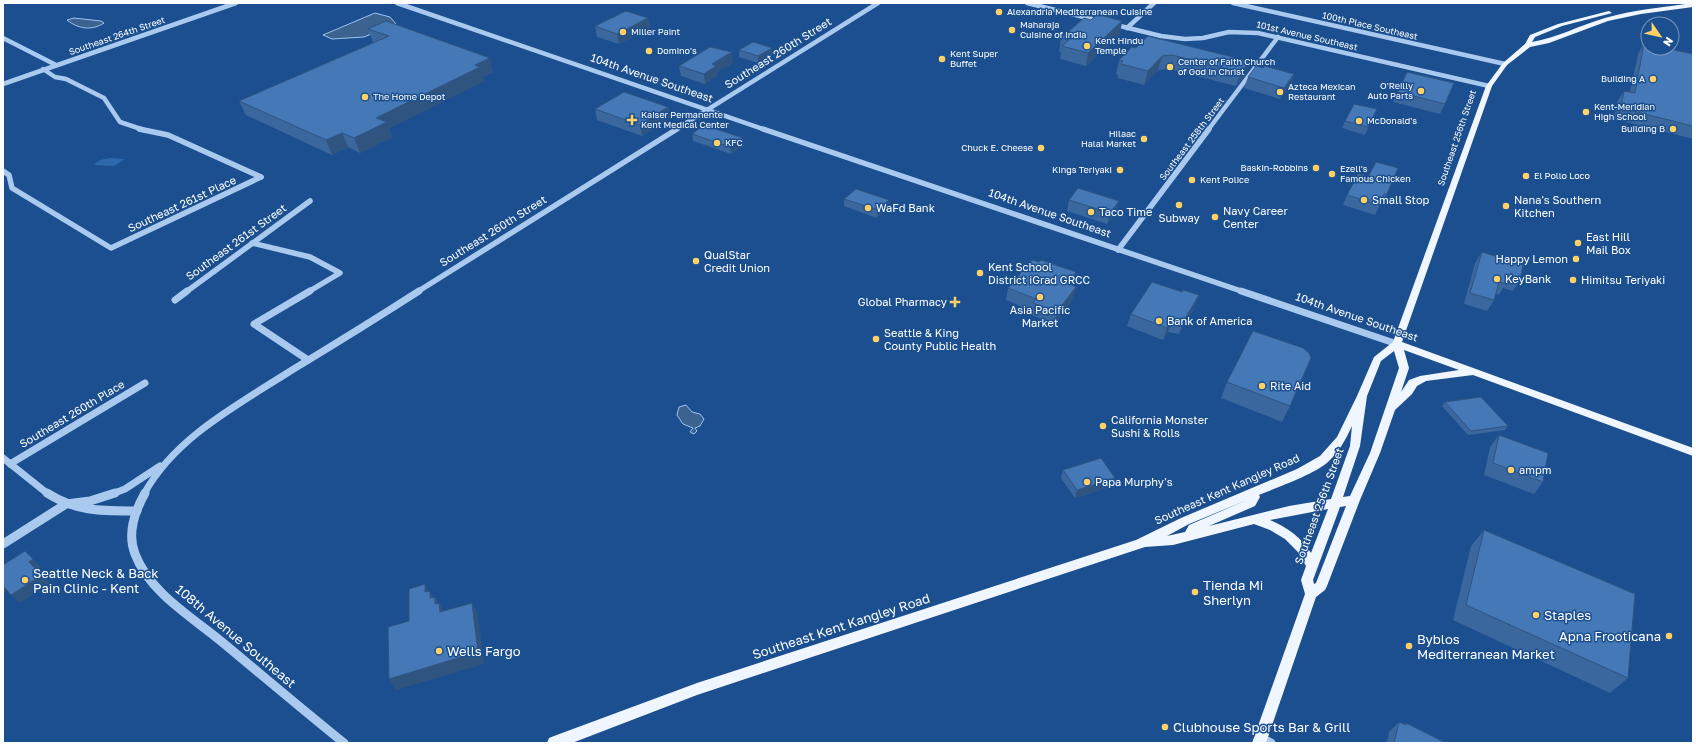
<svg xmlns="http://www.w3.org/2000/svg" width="1696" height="746" viewBox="0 0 1696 746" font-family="'Golos Text',sans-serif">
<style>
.green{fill:#2e69ad}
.water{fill:#3c6290;stroke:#9cc4f0}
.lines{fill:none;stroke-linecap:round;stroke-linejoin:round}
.minor-far3{stroke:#a9c9ee;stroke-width:4.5}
.minor-far2{stroke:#a9c9ee;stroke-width:5.5}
.minor-far1{stroke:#a9c9ee;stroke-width:7}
.minor{stroke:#a9c9ee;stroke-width:9}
.major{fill:#f0f6ff;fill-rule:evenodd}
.wall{fill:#3a679d}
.shaded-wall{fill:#305480}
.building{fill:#4478b7;stroke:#305480}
.poi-dot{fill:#ffd166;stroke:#1b4f8f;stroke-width:1.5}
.labels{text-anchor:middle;stroke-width:3;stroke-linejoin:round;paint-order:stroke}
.far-poi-label{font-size:9px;fill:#fff;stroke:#1b4f8f;text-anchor:start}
.far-street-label{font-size:9px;fill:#fff;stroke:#1b4f8f}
.street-label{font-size:11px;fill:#fff;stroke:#1b4f8f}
.poi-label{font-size:11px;fill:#fff;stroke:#1b4f8f;text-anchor:start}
.near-poi-label{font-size:13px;fill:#fff;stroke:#1b4f8f;text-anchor:start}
.near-street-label{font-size:13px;fill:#fff;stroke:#1b4f8f}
</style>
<rect width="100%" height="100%" fill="#1b4f8f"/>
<polygon class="green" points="110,158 125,159 114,166 94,165 100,160"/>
<g class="water">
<polygon points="375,13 390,17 396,24 364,37 332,39 323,35"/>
<path d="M74,18l27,3 3,2c-12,8 -26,6 -37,-3z"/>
<polygon points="686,405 692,412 700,414 704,419 700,426 695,428 697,431 694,434 690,432 693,428 683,424 677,415 679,407"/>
</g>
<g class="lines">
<g class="minor-far3">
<polyline points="397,3 766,130"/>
<polyline points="1027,3 1100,21"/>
<polyline points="1233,3 1505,64"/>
<polyline points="1112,24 1161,36 1185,39 1203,38 1229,32 1258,33 1489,86"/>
<polyline points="1127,28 1154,3"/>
<polyline points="3,38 56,65"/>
<polyline points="43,69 55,77 66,79 104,98 120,122 144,130"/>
<polyline points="3,84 236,3"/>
<polyline points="675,130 878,3"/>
<polyline points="1208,130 1278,37"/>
</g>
<g class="minor-far2">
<polyline points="139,129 168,135 261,177"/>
<polyline points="763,129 1244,292"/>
<polyline points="3,171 9,175 12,188 111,248 261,177"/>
<polyline points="252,243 310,257 340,273 308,292"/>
<polyline points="1118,250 1209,129"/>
<polyline points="186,292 310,201"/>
<polyline points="417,292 677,129"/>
</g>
<g class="minor-far1">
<polyline points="1241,291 1397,344"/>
<polyline points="175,300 187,291"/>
<polyline points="308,360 254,324 310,291"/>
<polyline points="3,458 48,494"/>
<polyline points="10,464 145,383"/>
<polyline points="112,494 125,489 160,466"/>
<path d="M144,494c31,-57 95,-90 148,-124 43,-26 85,-52 127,-79"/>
</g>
<g class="minor">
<path d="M47,493c30,19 55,18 90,18"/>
<path d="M145,493c-10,18 -18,41 -10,61 15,39 57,63 87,88 41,34 81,68 122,101"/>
<polyline points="3,544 66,504 90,501 115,493"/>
<polyline points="1261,738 1271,743"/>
</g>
<path class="major" d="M1693,3v4l-52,7 -33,7 -59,22 -19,4 -23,18 -15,21 -90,256 291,106v8l-220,-81 -47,6 -9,5 -5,8 -17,16 -15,43 -20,47 -33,86 -2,4 -9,7 -50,146h-14l53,-149 -4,-14 5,-14 -9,-15 -12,-12 -15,-9 -16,-6 -81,21 -28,2 -448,148 -125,48h-25l2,-5 5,-2 143,-53 439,-143 45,-22 116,-49 23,-13 17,-19 20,-41 17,-39 19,-15 93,-256 17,-23 22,-19 5,-9 28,-11 51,-13 3,2 -50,13 -27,11 -3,5c25,-4 48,-17 73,-24 28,-8 59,-11 88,-15zM1404,350l55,20 -39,6 -11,4 -8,12 8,-24zM1394,351l5,17 -29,85 -20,43 -7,1 17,-51 7,-50 14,-35zM1352,426l-2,20 -19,53 -42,7 -80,20 46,-20 5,-9 -1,-2c19,-8 54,-20 69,-33 11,-10 18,-23 24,-36zM1247,500l-58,25 -4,7 -18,4 22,-12zM1346,506l-30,77 -2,1 -1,-4 27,-73zM1328,509l-17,44c-10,-16 -23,-25 -41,-33z"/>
</g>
<g class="wall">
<polygon points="648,18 650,28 619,44 597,37 595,26"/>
<polygon points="1091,20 1122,21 1120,34 1086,66 1060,59 1061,52 1059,52 1061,38"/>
<polygon points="368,29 493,72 483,77 484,81 389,128 392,137 360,153 348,147 332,155 246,115 239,101 374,43 373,42"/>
<polygon points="1644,43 1693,54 1693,139 1614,119 1617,102 1624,91 1630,92 1638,54"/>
<polygon points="772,48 772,55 758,63 739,57 739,50"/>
<polygon points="1136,48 1249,61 1245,75 1236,86 1169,69 1158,70 1144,85 1118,78 1118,75 1116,74 1119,60"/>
<polygon points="733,63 717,72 717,76 705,84 681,76 679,66"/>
<polygon points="1263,68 1294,74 1291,85 1280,99 1244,88 1248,77"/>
<polygon points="1407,72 1445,104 1440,114 1393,102"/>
<polygon points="668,107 670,118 642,136 597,120 595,109"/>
<polygon points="1373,117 1365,135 1342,128 1345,121"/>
<polygon points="692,134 743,138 744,145 731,154 693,141"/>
<polygon points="1387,194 1382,205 1380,205 1375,215 1343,205 1347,195"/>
<polygon points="844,199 889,208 877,218 844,206"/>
<polygon points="1069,200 1116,213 1107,224 1067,211"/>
<polygon points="1482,252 1520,280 1513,291 1503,288 1499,295 1496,294 1494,300 1487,311 1464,304 1475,263"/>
<polygon points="1074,284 1073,285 1076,287 1073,299 1055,324 1031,315 1032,311 1006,300 1008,288"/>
<polygon points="1195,307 1179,334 1168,332 1163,340 1127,326 1131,314"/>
<polygon points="1227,382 1290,406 1282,422 1221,398"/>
<polygon points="1445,402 1508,426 1505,430 1468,435 1442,406"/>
<polygon points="1499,435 1543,482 1534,494 1484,475 1490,447"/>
<polygon points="1063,470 1115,478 1113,486 1075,498 1061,478"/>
<polygon points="1484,530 1628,678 1610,693 1453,620 1471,546"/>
<polygon points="1399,722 1404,725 1406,723 1446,743 1387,743 1389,732"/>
</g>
<g class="shaded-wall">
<polygon points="648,18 650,28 619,44 617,34"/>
<polygon points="1122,21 1120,34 1086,66 1088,53"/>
<polygon points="772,48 772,55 758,63 758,56"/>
<polygon points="732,52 733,63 717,72 717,76 705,84 704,74 712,64"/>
<polygon points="1162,56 1158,70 1144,85 1148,71"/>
<polygon points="490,58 493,72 483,77 484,81 389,128 392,137 360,153 354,138 376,118"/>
<polygon points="1249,61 1245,75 1236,86 1241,72"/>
<polygon points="1294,74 1291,85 1280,99 1284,88"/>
<polygon points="668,107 670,118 642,136 640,125"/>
<polygon points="342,133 348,147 332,155 326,140"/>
<polygon points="743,138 744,145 731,154 730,147"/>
<polygon points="889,200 889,208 877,218 878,210"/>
<polygon points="1119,201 1116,213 1107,224 1110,213"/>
<polygon points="1076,272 1074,284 1065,295 1068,283"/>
<polygon points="1076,287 1073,299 1055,324 1057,312"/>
<polygon points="1199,295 1195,307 1179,334 1183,322"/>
<polygon points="1172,320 1168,332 1163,340 1167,328"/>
<polygon points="1115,478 1113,486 1075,498 1077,490"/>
<polygon points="25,551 41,567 37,570 50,583 20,603 11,595 29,562"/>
<polygon points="425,584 430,593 430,591 435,600 435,597 440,605 439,603 446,614 447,623 425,592"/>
<polygon points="3,585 8,590 3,593"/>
<polygon points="472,603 478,614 484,664 396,690 389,679"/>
</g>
<g class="building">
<polygon points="626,11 648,18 617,34 595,26"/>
<polygon points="1097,14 1122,21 1088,53 1062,46 1069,40 1061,38 1084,18 1091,20"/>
<polygon points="386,21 490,58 475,65 480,67 376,118 387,122 354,138 342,133 326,140 239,101 389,36 368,29"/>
<polygon points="1148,36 1249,61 1241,72 1172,55 1162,56 1148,71 1121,64 1123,61 1119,60 1132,47 1136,48"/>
<polygon points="753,42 772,48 758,56 739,50"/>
<polygon points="1644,43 1648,44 1648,48 1665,48 1693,54 1693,126 1621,108 1624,91 1635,93"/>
<polygon points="710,47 732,52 712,64 716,66 704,74 679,66"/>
<polygon points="1256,66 1263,68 1265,66 1294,74 1284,88 1248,77"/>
<polygon points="1407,72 1454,83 1445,104 1398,92"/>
<polygon points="624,92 668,107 640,125 595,109"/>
<polygon points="1354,104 1377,109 1368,127 1345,121"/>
<polygon points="704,125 743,138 730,147 692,134"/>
<polygon points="1376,162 1398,168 1387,194 1384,194 1380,205 1347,195 1358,174 1368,177"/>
<polygon points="1078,188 1119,201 1110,213 1069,200"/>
<polygon points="856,189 889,200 878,210 844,199"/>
<polygon points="1482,252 1523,265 1520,280 1507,276 1506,284 1499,282 1494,300 1470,293"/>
<polygon points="1032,260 1039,262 1041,260 1076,272 1068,283 1076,287 1057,312 1033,303 1036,299 1008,288"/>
<polygon points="1152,282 1182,292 1183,290 1199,295 1183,322 1172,320 1167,328 1131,314"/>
<polygon points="1253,331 1303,348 1309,353 1311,358 1290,406 1227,382"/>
<polygon points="1481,397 1508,426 1471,431 1445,402"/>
<polygon points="1499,435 1548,453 1543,482 1493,463"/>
<polygon points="1101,458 1115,478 1077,490 1063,470"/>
<polygon points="1484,530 1635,594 1628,678 1466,605"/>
<polygon points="25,551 33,559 29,562 42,575 11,595 3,586 3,565"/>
<polygon points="425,584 425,592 430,591 430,598 435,597 435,604 439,603 440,612 472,603 478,652 389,679 388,627 409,621 409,589"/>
<polygon points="1399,722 1406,725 1406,723 1446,743 1394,743"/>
</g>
<g class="poi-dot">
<circle cx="999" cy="12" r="4"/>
<circle cx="1012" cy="30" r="4"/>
<circle cx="623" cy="32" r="4"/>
<circle cx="1087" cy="46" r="4"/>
<circle cx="649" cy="51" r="4"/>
<circle cx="942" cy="59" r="4"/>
<circle cx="1170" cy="67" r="4"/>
<circle cx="1653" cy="79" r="4"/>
<circle cx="1421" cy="91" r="4"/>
<circle cx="1280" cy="92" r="4"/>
<circle cx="365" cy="97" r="4"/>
<circle cx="1586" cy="112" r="4"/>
<path d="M630 114h4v4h4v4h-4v4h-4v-4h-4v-4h4z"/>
<circle cx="1359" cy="121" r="4"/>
<circle cx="1673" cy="129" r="4"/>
<circle cx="1144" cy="139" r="4"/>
<circle cx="717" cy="143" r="4"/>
<circle cx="1041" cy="148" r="4"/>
<circle cx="1316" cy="168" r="4"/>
<circle cx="1120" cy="170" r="4"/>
<circle cx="1332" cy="174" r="4"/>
<circle cx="1526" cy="176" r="4"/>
<circle cx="1192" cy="180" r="4"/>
<circle cx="1364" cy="200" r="4"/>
<circle cx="1179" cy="205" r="4"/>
<circle cx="1506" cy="206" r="4"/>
<circle cx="868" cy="208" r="4"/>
<circle cx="1091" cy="212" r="4"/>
<circle cx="1215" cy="217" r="4"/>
<circle cx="1578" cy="243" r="4"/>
<circle cx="1576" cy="259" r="4"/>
<circle cx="696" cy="261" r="4"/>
<circle cx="980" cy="273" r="4"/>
<circle cx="1497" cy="279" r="4"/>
<circle cx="1573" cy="280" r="4"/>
<circle cx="1040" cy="297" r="4"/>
<path d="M953 296h4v4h4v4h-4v4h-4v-4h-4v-4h4z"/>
<circle cx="1159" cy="321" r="4"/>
<circle cx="876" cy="339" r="4"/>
<circle cx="1262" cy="386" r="4"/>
<circle cx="1103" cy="426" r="4"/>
<circle cx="1511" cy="470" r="4"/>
<circle cx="1087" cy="482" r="4"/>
<circle cx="25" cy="580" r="4"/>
<circle cx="1195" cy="592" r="4"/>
<circle cx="1536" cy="615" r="4"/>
<circle cx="1669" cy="636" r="4"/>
<circle cx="1409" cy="646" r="4"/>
<circle cx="439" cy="651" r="4"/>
<circle cx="1165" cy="727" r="4"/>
</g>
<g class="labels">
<g class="far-poi-label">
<text x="1007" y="15">Alexandria Mediterranean Cuisine</text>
<text x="1020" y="28">Maharaja<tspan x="1020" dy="10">Cuisine of India</tspan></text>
<text x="631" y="35">Miller Paint</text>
<text x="1095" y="44">Kent Hindu<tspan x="1095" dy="10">Temple</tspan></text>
<text x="657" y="54">Domino's</text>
<text x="950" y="57">Kent Super<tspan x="950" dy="10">Buffet</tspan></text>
<text x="1178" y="65">Center of Faith Church<tspan x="1178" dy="10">of God in Christ</tspan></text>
<text x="1645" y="82" text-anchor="end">Building A</text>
<text x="1413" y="89" text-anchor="end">O'Reilly<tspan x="1413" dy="10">Auto Parts</tspan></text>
<text x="1288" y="90">Azteca Mexican<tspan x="1288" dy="10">Restaurant</tspan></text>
<text x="373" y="100">The Home Depot</text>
<text x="1594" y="110">Kent-Meridian<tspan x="1594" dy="10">High School</tspan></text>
<text x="641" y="118">Kaiser Permanente<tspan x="641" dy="10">Kent Medical Center</tspan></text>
<text x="1367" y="124">McDonald's</text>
<text x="1665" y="132" text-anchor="end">Building B</text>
<text x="1136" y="137" text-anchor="end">Hilaac<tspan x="1136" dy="10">Halal Market</tspan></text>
<text x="725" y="146">KFC</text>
<text x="1033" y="151" text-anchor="end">Chuck E. Cheese</text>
<text x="1308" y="171" text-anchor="end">Baskin-Robbins</text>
<text x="1340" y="172">Ezell's<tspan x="1340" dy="10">Famous Chicken</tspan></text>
<text x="1112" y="173" text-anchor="end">Kings Teriyaki</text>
<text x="1534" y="179">El Pollo Loco</text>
<text x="1200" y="183">Kent Police</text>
</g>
<g class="far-street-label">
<text transform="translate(1370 26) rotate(13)" y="3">100th Place Southeast</text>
<text transform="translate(117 36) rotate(-19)" y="3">Southeast 264th Street</text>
<text transform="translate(1307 36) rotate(13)" y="3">101st Avenue Southeast</text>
<text transform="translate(1457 138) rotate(-71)" y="3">Southeast 256th Street</text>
<text transform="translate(1192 139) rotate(-53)" y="3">Southeast 258th Street</text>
</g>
<g class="street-label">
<text transform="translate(778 53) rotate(-32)" y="4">Southeast 260th Street</text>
<text transform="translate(652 78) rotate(19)" y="4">104th Avenue Southeast</text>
<text transform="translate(182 204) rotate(-25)" y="4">Southeast 261st Place</text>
<text transform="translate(1050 213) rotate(19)" y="4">104th Avenue Southeast</text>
<text transform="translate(493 231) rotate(-32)" y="4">Southeast 260th Street</text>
<text transform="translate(236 242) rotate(-36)" y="4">Southeast 261st Street</text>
<text transform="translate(1357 317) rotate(19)" y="4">104th Avenue Southeast</text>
<text transform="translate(72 414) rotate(-31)" y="4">Southeast 260th Place</text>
<text transform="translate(1227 489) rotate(-24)" y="4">Southeast Kent Kangley Road</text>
<text transform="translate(1319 506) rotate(-70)" y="4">Southeast 256th Street</text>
</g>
<g class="poi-label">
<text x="1372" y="204">Small Stop</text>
<text x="1514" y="204">Nana's Southern<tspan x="1514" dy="13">Kitchen</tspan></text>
<text x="876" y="212">WaFd Bank</text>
<text x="1223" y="215">Navy Career<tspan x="1223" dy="13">Center</tspan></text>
<text x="1099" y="216">Taco Time</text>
<text x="1179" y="222" text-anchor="middle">Subway</text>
<text x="1586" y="241">East Hill<tspan x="1586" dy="13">Mail Box</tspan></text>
<text x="704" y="259">QualStar<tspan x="704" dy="13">Credit Union</tspan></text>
<text x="1568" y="263" text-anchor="end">Happy Lemon</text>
<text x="988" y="271">Kent School<tspan x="988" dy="13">District iGrad GRCC</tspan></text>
<text x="1505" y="283">KeyBank</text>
<text x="1581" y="284">Himitsu Teriyaki</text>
<text x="947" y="306" text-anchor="end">Global Pharmacy</text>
<text x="1040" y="314" text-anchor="middle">Asia Pacific<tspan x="1040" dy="13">Market</tspan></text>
<text x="1167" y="325">Bank of America</text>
<text x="884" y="337">Seattle &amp; King<tspan x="884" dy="13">County Public Health</tspan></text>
<text x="1270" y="390">Rite Aid</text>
<text x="1111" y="424">California Monster<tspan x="1111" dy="13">Sushi &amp; Rolls</tspan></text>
<text x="1519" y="474">ampm</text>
<text x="1095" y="486">Papa Murphy's</text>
</g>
<g class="near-poi-label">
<text x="33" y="578">Seattle Neck &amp; Back<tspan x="33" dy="15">Pain Clinic - Kent</tspan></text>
<text x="1203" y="590">Tienda Mi<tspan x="1203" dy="15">Sherlyn</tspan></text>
<text x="1544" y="620">Staples</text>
<text x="1661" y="641" text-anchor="end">Apna Frooticana</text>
<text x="1417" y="644">Byblos<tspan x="1417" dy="15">Mediterranean Market</tspan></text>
<text x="447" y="656">Wells Fargo</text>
<text x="1173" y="732">Clubhouse Sports Bar &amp; Grill</text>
</g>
<g class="near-street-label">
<text transform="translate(841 626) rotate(-18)" y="5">Southeast Kent Kangley Road</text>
<text transform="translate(236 636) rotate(40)" y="5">108th Avenue Southeast</text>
</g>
</g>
<rect width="1696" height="746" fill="none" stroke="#ffffff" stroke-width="8"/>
<g transform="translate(1660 36) rotate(124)"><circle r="19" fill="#1b4f8f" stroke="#7695bc"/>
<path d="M0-3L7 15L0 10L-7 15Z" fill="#ffd166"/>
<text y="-6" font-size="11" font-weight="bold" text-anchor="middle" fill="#ffffff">N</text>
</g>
</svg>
